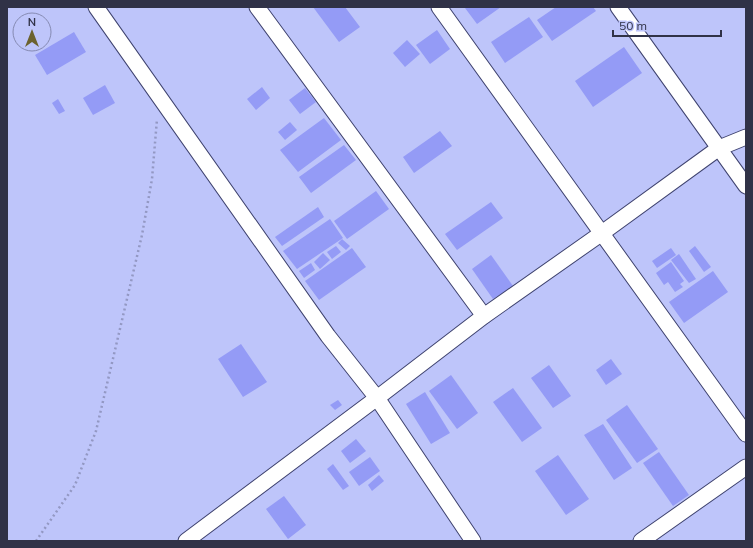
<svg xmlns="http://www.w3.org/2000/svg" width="753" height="548" viewBox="0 0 753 548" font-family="Mulish,sans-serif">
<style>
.building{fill:#949bf6}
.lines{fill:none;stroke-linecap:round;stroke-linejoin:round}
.minor-casing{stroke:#3f436f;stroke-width:17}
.path{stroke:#9398c3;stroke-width:2.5;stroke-dasharray:2 3;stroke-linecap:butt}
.minor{stroke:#fff;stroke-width:15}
</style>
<rect width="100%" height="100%" fill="#bec5fa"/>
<g class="building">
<polygon points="313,7 345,7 360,27 339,42"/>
<polygon points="466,7 501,7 477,24 465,8"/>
<polygon points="556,7 593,7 596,11 552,41 537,20"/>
<polygon points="529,17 543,37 505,63 491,42"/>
<polygon points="437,30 450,49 430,64 416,45"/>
<polygon points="74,32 86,52 47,75 35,55"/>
<polygon points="407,40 420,54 405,67 393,53"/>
<polygon points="624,47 642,73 593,107 575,81"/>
<polygon points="105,85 115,103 93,115 83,98"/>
<polygon points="262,87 270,98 256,110 247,99"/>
<polygon points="305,88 316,102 300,114 289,100"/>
<polygon points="58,99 65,111 59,114 52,103"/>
<polygon points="324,118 341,140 298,172 280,150"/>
<polygon points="290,122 297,130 285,140 278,132"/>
<polygon points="440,131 452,146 414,173 403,157"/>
<polygon points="344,145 356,160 311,193 299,177"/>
<polygon points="376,191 389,209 347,239 334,221"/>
<polygon points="491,202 503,218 457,250 445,234"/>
<polygon points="318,207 324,217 282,246 275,237"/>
<polygon points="330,219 343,238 297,269 283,251"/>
<polygon points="342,239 350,246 346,250 338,243"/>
<polygon points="336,246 341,252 332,259 327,252"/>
<polygon points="695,246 711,267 704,272 689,251"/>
<polygon points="352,248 366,267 319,300 305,281"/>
<polygon points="671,248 676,255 657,268 652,261"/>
<polygon points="323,253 330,260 320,269 314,262"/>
<polygon points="679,254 696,279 689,283 671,260"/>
<polygon points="491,255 513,286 493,299 472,269"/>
<polygon points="671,262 684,281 680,284 683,287 675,292 668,282 664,285 656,273"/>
<polygon points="311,263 315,270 304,278 299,271"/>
<polygon points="713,271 728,292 684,323 669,302"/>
<polygon points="241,344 267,382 243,397 218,359"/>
<polygon points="611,359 622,374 606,385 596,370"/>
<polygon points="549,365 571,396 553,408 531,378"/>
<polygon points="451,375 478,413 457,429 429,391"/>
<polygon points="513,388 542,428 522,442 493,402"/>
<polygon points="425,392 450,433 431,444 406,404"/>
<polygon points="338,400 342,405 335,410 330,405"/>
<polygon points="627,405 658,449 637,463 606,420"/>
<polygon points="603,424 632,468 614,480 584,435"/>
<polygon points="356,439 366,451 350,463 341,451"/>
<polygon points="659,452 689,495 673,506 643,463"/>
<polygon points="558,455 589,499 566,515 535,471"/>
<polygon points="370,457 380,471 359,486 349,472"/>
<polygon points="333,464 349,486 343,490 327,469"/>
<polygon points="379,475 384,481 372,491 368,485"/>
<polygon points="284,496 306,525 288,539 266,509"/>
</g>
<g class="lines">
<g class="minor-casing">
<g id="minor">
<polyline points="96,7 328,336 377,398 473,541"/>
<polyline points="257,7 484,316"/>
<polyline points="439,7 746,434"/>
<polyline points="618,7 746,186"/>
<polyline points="186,541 377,398 484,316 602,233 719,148 746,137"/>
<polyline points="641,541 746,467"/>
</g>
</g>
<polyline class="path" points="36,541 75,485 96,431 142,235 152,179 157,119"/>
<use href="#minor" class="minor"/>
</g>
<rect width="753" height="548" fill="none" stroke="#303247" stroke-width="16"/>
<g transform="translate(32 32)"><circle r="19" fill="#bec5fa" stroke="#858ab2"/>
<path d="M0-3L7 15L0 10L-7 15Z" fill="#6c622f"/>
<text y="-6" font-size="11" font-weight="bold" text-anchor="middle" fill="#303247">N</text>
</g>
<path d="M613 30v6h108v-6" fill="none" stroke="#303247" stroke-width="2"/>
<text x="619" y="30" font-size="12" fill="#303247" stroke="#bec5fa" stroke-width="3" paint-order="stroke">50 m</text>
</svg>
